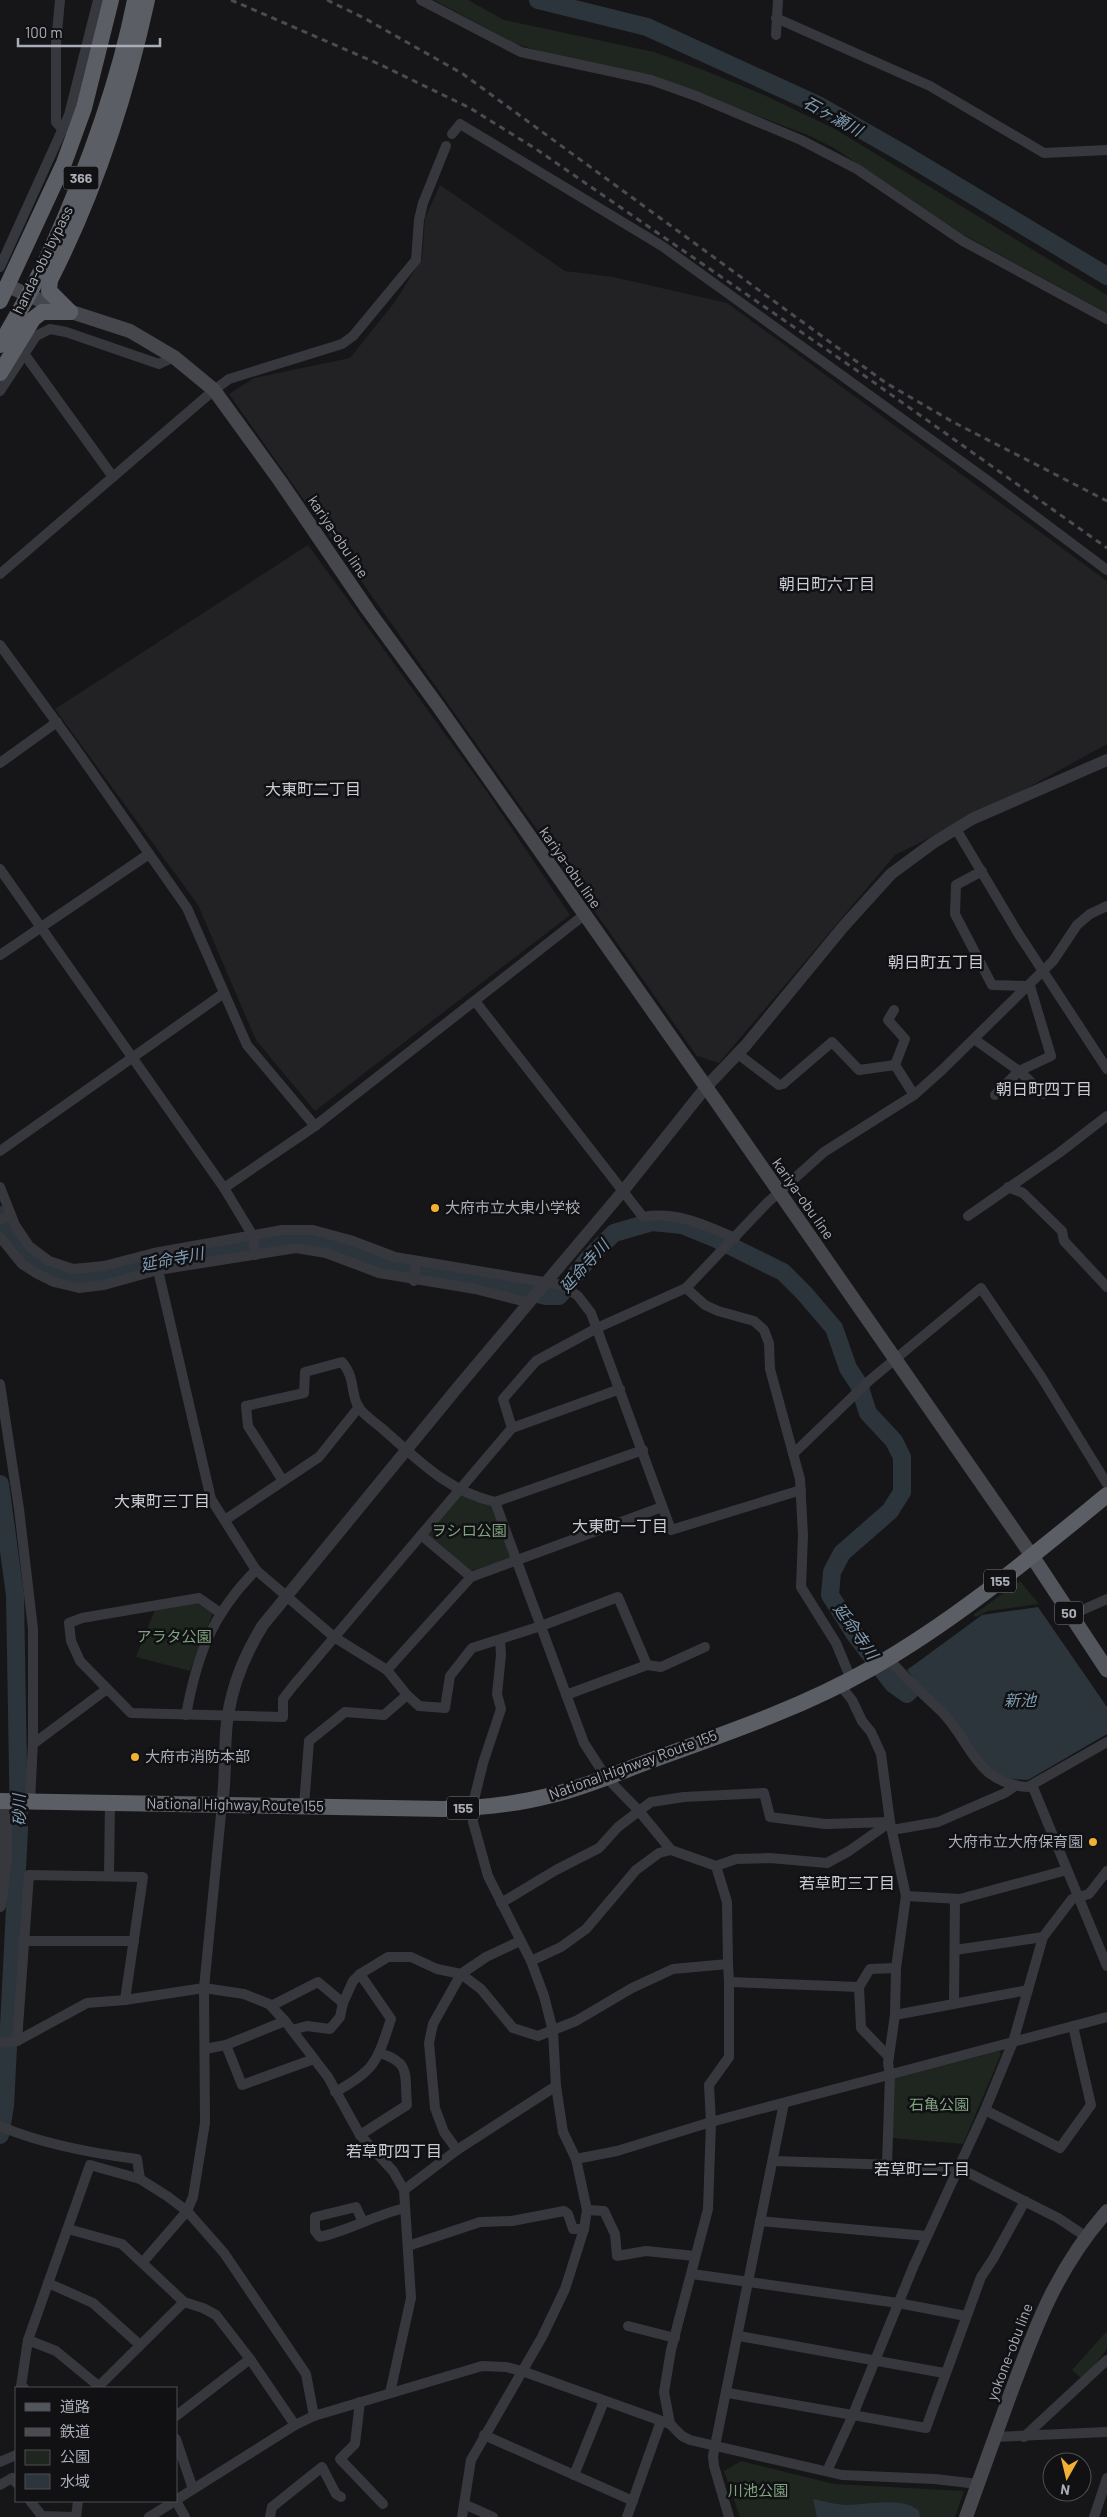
<svg xmlns="http://www.w3.org/2000/svg" width="1107" height="2517" viewBox="0 0 1107 2517" font-family="Barlow,'Noto Sans JP',sans-serif">
<style>
.built{fill:#222225}
.green{fill:#1e261f}
.water{fill:#2c353c}
.lines{fill:none;stroke-linecap:round;stroke-linejoin:round}
.river{stroke:#2c353c;stroke-width:18}
.minor{stroke:#37383d;stroke-width:10}
.tertiary{stroke:#37383d;stroke-width:12}
.secondary{stroke:#45474d;stroke-width:14}
.primary{stroke:#53555c;stroke-width:15}
.trunk{stroke:#5b5e65;stroke-width:16}
.rail{stroke:#4a4c52;stroke-width:3;stroke-dasharray:6 5;stroke-linecap:butt}
.trunk-bridge{stroke:#5b5e65;stroke-width:16}
.poi-dot{fill:#f2b134;stroke:#111113;stroke-width:2}
.labels{text-anchor:middle;stroke-width:5;stroke-linejoin:round;paint-order:stroke}
.shield{fill:#111113;stroke:#7b7e86;stroke-width:1}
.shield-label{font-size:14px;font-weight:bold;fill:#a8adb8}
.street-label{font-size:15px;fill:#a8adb8;stroke:#111113}
.poi-label{font-size:15px;fill:#a8adb8;stroke:#111113;text-anchor:start}
.park-label{font-size:15px;fill:#7fa381;stroke:#111113}
.water-label{font-size:16px;font-style:italic;fill:#7f9bb3;stroke:#111113}
.neighbourhood-label{font-size:16px;fill:#c9ccd4;stroke:#111113}
</style>
<rect width="100%" height="100%" fill="#161618"/>
<g class="built">
<polygon points="440,185 565,271 613,277 727,303 1107,581 1107,744 1000,803 895,855 719,1063 697,1056 229,394 254,378 350,358 394,303 422,259 425,218"/>
<polygon points="308,545 485,789 570,915 315,1111 256,1040 198,905 55,709"/>
</g>
<g class="green">
<polygon points="434,0 468,0 504,20 654,52 701,69 764,95 835,129 1107,295 1107,313 962,234 834,148 810,136 651,75 549,54 514,43"/>
<polygon points="461,1494 493,1504 511,1559 471,1571 426,1534"/>
<polygon points="1020,1581 1039,1604 988,1611 976,1617 973,1615"/>
<polygon points="197,1603 213,1613 190,1671 136,1657 155,1610"/>
<polygon points="999,2051 1001,2054 963,2144 893,2138 893,2079"/>
<polygon points="1107,2331 1107,2349 1083,2380 1072,2370"/>
<polygon points="741,2461 834,2484 964,2491 955,2517 740,2517 724,2471"/>
</g>
<g class="water">
<polygon points="1038,1607 1107,1707 1107,1734 1028,1780 1011,1779 995,1774 972,1751 907,1670 982,1615"/>
<path d="M813,2499c11,2 23,6 34,6 20,0 56,-9 72,6l1,6h-103z"/>
</g>
<g class="lines">
<g class="river">
<polyline points="538,0 647,27 820,106 904,154 1107,276"/>
<polyline points="0,1215 14,1246 32,1262 47,1271 67,1276 97,1276 180,1256 297,1239 338,1246 400,1269 475,1279 546,1296 559,1296 588,1259 614,1233 652,1222 682,1225 714,1238 783,1272 804,1293 834,1328 848,1368 859,1385 868,1413 894,1441 902,1457 902,1492 890,1511 842,1553 832,1572 830,1595 854,1633 893,1684 907,1694 918,1683"/>
<polyline points="0,1484 15,1595 19,1829 5,2106 0,2135"/>
</g>
<g class="minor">
<polyline points="60,0 56,43 56,122 63,130"/>
<polyline points="421,0 521,52 651,80 696,96 801,140 857,169 963,241 1107,319"/>
<polyline points="776,18 930,86 1044,153 1107,150"/>
<polyline points="776,35 778,0"/>
<polyline points="452,134 460,124 662,246 987,480 1107,570"/>
<polyline points="0,267 69,115 98,0"/>
<polyline points="25,355 113,477"/>
<polyline points="0,391 36,336 50,329 66,332 159,364 174,357"/>
<polyline points="0,574 214,390 229,379 342,344 353,336 416,260 419,220 423,203 446,146"/>
<polyline points="0,645 73,745 187,908 247,1045 315,1126"/>
<polyline points="0,763 57,722"/>
<polyline points="956,829 1018,933 1107,1069"/>
<polyline points="0,869 224,1188 253,1236 255,1255"/>
<polyline points="982,871 956,885 955,914 992,985 1030,986 1051,1056 1019,1071 995,1095"/>
<polyline points="0,955 149,854"/>
<path d="M475,1001l168,216c33,-6 62,8 92,21"/>
<polyline points="894,1010 888,1020 905,1039 895,1065 914,1095"/>
<polyline points="974,1039 1019,1071 1044,1094"/>
<polyline points="738,1054 779,1085 783,1084 832,1042 859,1070 895,1065"/>
<polyline points="0,1151 224,993"/>
<polyline points="0,1187 15,1225 29,1246 49,1261 73,1269 104,1266 154,1253 282,1230 313,1230 350,1240 395,1257 562,1285 578,1296 591,1313 671,1530 801,1490"/>
<polyline points="1008,1187 1023,1193 1062,1231 1064,1241 1107,1287"/>
<polyline points="224,1188 315,1126 584,915"/>
<polyline points="968,1216 1059,1153 1107,1116"/>
<polyline points="0,1220 11,1215"/>
<polyline points="0,1237 22,1264 36,1273 54,1282 79,1288 104,1285 158,1270 296,1248 326,1253 379,1273 475,1289 530,1303"/>
<path d="M154,1253l57,246 45,71c-44,44 -59,85 -70,145"/>
<polyline points="414,1281 416,1261"/>
<polyline points="686,1288 705,1305 718,1311 754,1321 764,1330 769,1343 770,1369 800,1479 803,1535 801,1587 836,1643 851,1679"/>
<polyline points="0,1384 19,1509 33,1629 33,1741 30,1802"/>
<polyline points="512,1428 503,1399 536,1361 597,1328 686,1288 767,1203 824,1152 914,1095 942,1070 1053,961 1077,925 1090,914 1107,906"/>
<polyline points="793,1454 870,1380 981,1288 1042,1378 1107,1484"/>
<path d="M283,1481l-35,-55 -2,-20 58,-13 1,-21 37,-10c14,16 8,32 17,46 6,8 18,16 26,23 35,31 63,60 110,71l148,-52"/>
<polyline points="495,1502 584,1743 606,1777 639,1811 651,1802 684,1797 764,1793 770,1817 825,1824 890,1822"/>
<polyline points="225,1520 319,1457 359,1407"/>
<polyline points="421,1535 471,1577"/>
<polyline points="256,1570 334,1637 387,1670 407,1695 419,1706 445,1708 450,1676 472,1648 541,1626 618,1597 647,1665"/>
<polyline points="219,1612 199,1598 82,1618 69,1623 71,1641 80,1661 131,1713 283,1717 283,1699 293,1686 512,1428 620,1389"/>
<polyline points="1071,1615 1107,1599"/>
<path d="M888,1658c17,20 35,36 54,54 30,31 33,71 86,75l79,-45"/>
<polyline points="387,1670 471,1577 662,1507"/>
<polyline points="840,1685 852,1700 862,1721 871,1732 881,1754 890,1822 906,1896 896,1968 895,2015 888,2063 890,2075 887,2164"/>
<polyline points="566,1695 647,1665 661,1667 705,1647"/>
<polyline points="33,1744 107,1689"/>
<polyline points="1032,1785 1107,1966"/>
<polyline points="304,1806 309,1741 345,1712 384,1715 407,1695"/>
<polyline points="892,1830 938,1822 1005,1793 1015,1786"/>
<polyline points="716,1866 727,1902 728,1964"/>
<polyline points="109,1875 110,1802"/>
<polyline points="906,1896 960,1899 1067,1870"/>
<polyline points="501,1903 556,1870 599,1848 618,1827 639,1811 671,1850"/>
<polyline points="23,1941 134,1941"/>
<polyline points="955,1950 1043,1937"/>
<polyline points="531,1961 561,1947 586,1929 636,1870 659,1853 671,1850 716,1866 736,1859 770,1858 827,1863 849,1851 889,1823"/>
<polyline points="859,1987 861,2028 889,2057"/>
<polyline points="954,2004 955,1899"/>
<polyline points="271,2006 318,1982 343,2003"/>
<polyline points="895,2015 1028,1990"/>
<polyline points="292,2030 307,2026 330,2029 340,2017 343,2003 353,1981 360,1974 388,1957 411,1957 437,1969 461,1974 481,1989 513,2028 538,2036 576,2021 632,1988 673,1969 728,1964 729,1982 859,1987 870,1969 896,1968"/>
<polyline points="17,2041 29,1875 143,1877 125,2000"/>
<polyline points="0,2043 17,2041 87,2003 125,2000 204,1988 244,1994 269,2004 285,2021 328,2077 360,2135 393,2171 404,2190 411,2298 390,2393"/>
<polyline points="226,2045 242,2085 314,2059"/>
<polyline points="205,2049 226,2045 285,2021"/>
<path d="M335,2092c41,-22 42,-31 56,-73l-31,-45"/>
<polyline points="985,2110 1060,2148 1091,2105 1073,2026"/>
<path d="M0,2126c42,18 91,27 137,33l3,20"/>
<path d="M360,2135l47,-30c-3,-30 5,-42 -27,-52"/>
<polyline points="457,2150 444,2132 435,2108 429,2043 433,2024 461,1974 486,1957 520,1941"/>
<polyline points="576,2159 617,2151 711,2122 1107,2017"/>
<polyline points="773,2161 957,2167 1058,2218 1085,2236"/>
<polyline points="404,2190 457,2150 556,2086"/>
<polyline points="587,2210 604,2211 615,2234 617,2256 646,2251 695,2256"/>
<polyline points="760,2221 927,2236"/>
<path d="M363,2222l-7,-15 -41,10v14l5,6c30,-7 55,-22 85,-29"/>
<polyline points="68,2229 122,2244 184,2302 203,2308 216,2315 250,2359 295,2425"/>
<polyline points="408,2246 480,2222 512,2221 564,2211 568,2214 573,2229 584,2229"/>
<polyline points="143,2262 187,2211 193,2197 205,2123 204,1988 222,1804"/>
<polyline points="692,2274 898,2303 966,2316"/>
<polyline points="48,2283 93,2303 140,2345"/>
<polyline points="628,2326 675,2338"/>
<polyline points="739,2336 944,2373"/>
<polyline points="28,2340 56,2351 101,2388"/>
<polyline points="24,2388 21,2386 28,2340 90,2165 140,2179 167,2196 187,2211 224,2253 306,2374 314,2416"/>
<polyline points="97,2388 184,2302"/>
<polyline points="728,2393 926,2428 981,2277 993,2259 1025,2201"/>
<polyline points="360,2402 355,2444 340,2459 383,2504"/>
<polyline points="176,2416 250,2359"/>
<polyline points="670,2424 664,2392 671,2350 708,2209 711,2122 709,2085 729,2057 729,1982"/>
<polyline points="484,2435 633,2501"/>
<polyline points="995,2437 1107,2432"/>
<polyline points="1024,2437 1107,2360"/>
<polyline points="176,2439 193,2489"/>
<polyline points="0,2462 16,2455"/>
<polyline points="827,2471 852,2417 914,2265 985,2110 1013,2042 1043,1937 1072,1899 1089,1894 1107,1871"/>
<polyline points="574,2475 604,2401"/>
<polyline points="0,2485 12,2478 16,2483"/>
<polyline points="176,2500 295,2425 314,2416 482,2366 506,2367 522,2371 670,2424 682,2436 690,2440 842,2475 935,2479 978,2484"/>
<polyline points="30,2501 42,2516 74,2517"/>
<polyline points="176,2501 185,2517"/>
<polyline points="464,2504 493,2517"/>
<polyline points="76,2517 78,2501"/>
<polyline points="149,2517 175,2501"/>
<polyline points="270,2517 272,2507 322,2467 336,2494 341,2497"/>
<polyline points="462,2517 471,2460 542,2337 565,2289 584,2229 587,2210 576,2159 563,2132 556,2086 553,2031 544,1996 531,1961 488,1876 473,1822 472,1808 483,1763 501,1709 497,1694 501,1655 500,1640"/>
<polyline points="627,2517 661,2421"/>
<polyline points="729,2517 714,2466 713,2456 784,2103"/>
<polyline points="1094,2517 1107,2478"/>
</g>
<g class="tertiary">
<path d="M222,1804c5,-30 1,-60 6,-89 5,-32 18,-63 35,-90l195,-238 165,-196 83,-104 40,-42 97,-118 48,-53 42,-31 39,-24 135,-59"/>
<polyline points="0,1906 6,1859 6,1801"/>
</g>
<g class="secondary">
<polyline points="8,286 53,306 130,331 174,357 214,390 280,481 368,610 438,706 716,1101 1032,1556"/>
<path d="M966,2517c15,-41 29,-81 44,-122 26,-70 47,-127 97,-184"/>
</g>
<polyline class="primary" points="1032,1556 1107,1670"/>
<g class="trunk">
<polyline points="0,301 64,163 84,108 111,0"/>
<path d="M70,312l-21,-21 1,-11c45,-88 76,-184 97,-280"/>
<polyline points="0,373 33,319 42,312 70,312"/>
<path d="M0,1801l443,8c35,-1 70,-4 105,-13 36,-8 71,-24 107,-37 72,-26 148,-52 215,-90 86,-49 161,-112 237,-174"/>
</g>
<g class="rail">
<polyline points="231,0 379,64 470,108 536,149 862,374 1107,548"/>
<polyline points="327,0 364,18 463,74 886,383 953,422 1107,501"/>
</g>
<path class="trunk-bridge" d="M0,345c17,-30 36,-61 50,-93 36,-80 68,-166 85,-252"/>
</g>
<g class="poi-dot">
<circle cx="435" cy="1208" r="5"/>
<circle cx="135" cy="1757" r="5"/>
<circle cx="1093" cy="1842" r="5"/>
</g>
<g class="labels">
<g class="shield">
<rect x="63.5" y="166.5" width="35" height="23" rx="4"/>
<rect x="984" y="1569.5" width="32" height="23" rx="4"/>
<rect x="1055" y="1601.5" width="28" height="23" rx="4"/>
<rect x="447" y="1796.5" width="32" height="23" rx="4"/>
</g>
<g class="shield-label">
<text x="81" y="183">366</text>
<text x="1000" y="1586">155</text>
<text x="1069" y="1618">50</text>
<text x="463" y="1813">155</text>
</g>
<g class="street-label">
<text transform="translate(43 260) rotate(-64)" y="5">handa-obu bypass</text>
<text transform="translate(338 537) rotate(56)" y="5">kariya-obu line</text>
<text transform="translate(570 868) rotate(55)" y="5">kariya-obu line</text>
<text transform="translate(803 1199) rotate(55)" y="5">kariya-obu line</text>
<text transform="translate(633 1765) rotate(-20)" y="5">National Highway Route 155</text>
<text transform="translate(235 1805) rotate(1)" y="5">National Highway Route 155</text>
<text transform="translate(1010 2352) rotate(-69)" y="5">yokone-obu line</text>
</g>
<g class="poi-label">
<text x="445" y="1213">大府市立大東小学校</text>
<text x="145" y="1762">大府市消防本部</text>
<text x="1083" y="1847" text-anchor="end">大府市立大府保育園</text>
</g>
<g class="park-label">
<text x="469" y="1536">ヲシロ公園</text>
<text x="174" y="1642">アラタ公園</text>
<text x="939" y="2110">石亀公園</text>
<text x="758" y="2496">川池公園</text>
</g>
<g class="water-label">
<text transform="translate(833 116) rotate(29)" y="6">石ヶ瀬川</text>
<text transform="translate(172 1259) rotate(-11)" y="6">延命寺川</text>
<text transform="translate(584 1266) rotate(-48)" y="6">延命寺川</text>
<text transform="translate(856 1631) rotate(55)" y="6">延命寺川</text>
<text x="1020" y="1706">新池</text>
<text transform="translate(19 1810) rotate(-91)" y="6">砂川</text>
</g>
<g class="neighbourhood-label">
<text x="827" y="590">朝日町六丁目</text>
<text x="313" y="795">大東町二丁目</text>
<text x="936" y="968">朝日町五丁目</text>
<text x="1044" y="1095">朝日町四丁目</text>
<text x="162" y="1507">大東町三丁目</text>
<text x="620" y="1532">大東町一丁目</text>
<text x="847" y="1889">若草町三丁目</text>
<text x="394" y="2157">若草町四丁目</text>
<text x="922" y="2175">若草町二丁目</text>
</g>
</g>
<rect x="15" y="2387" width="162" height="115" fill="#111113" stroke="#4d4f55"/>
<rect x="25" y="2403" width="25" height="8" fill="#53555c" stroke="#4d4f55"/>
<text x="60" y="2412" font-size="15" fill="#a8adb8">道路</text>
<rect x="25" y="2428" width="25" height="8" fill="#4a4c52" stroke="#4d4f55"/>
<text x="60" y="2437" font-size="15" fill="#a8adb8">鉄道</text>
<rect x="25" y="2450" width="25" height="15" fill="#1e261f" stroke="#4d4f55"/>
<text x="60" y="2462" font-size="15" fill="#a8adb8">公園</text>
<rect x="25" y="2474" width="25" height="15" fill="#2c353c" stroke="#4d4f55"/>
<text x="60" y="2487" font-size="15" fill="#a8adb8">水域</text>
<g transform="translate(1067 2477) rotate(188)"><circle r="24" fill="#111113" stroke="#4d4f55"/>
<path d="M0-4L9 19L0 12L-9 19Z" fill="#f2b134"/>
<text y="-8" font-size="14" font-weight="bold" text-anchor="middle" fill="#a8adb8">N</text>
</g>
<path d="M18 38v8h142v-8" fill="none" stroke="#a8adb8" stroke-width="2.5"/>
<text x="25" y="38" font-size="15" fill="#a8adb8" stroke="#111113" stroke-width="4" paint-order="stroke">100 m</text>
</svg>
